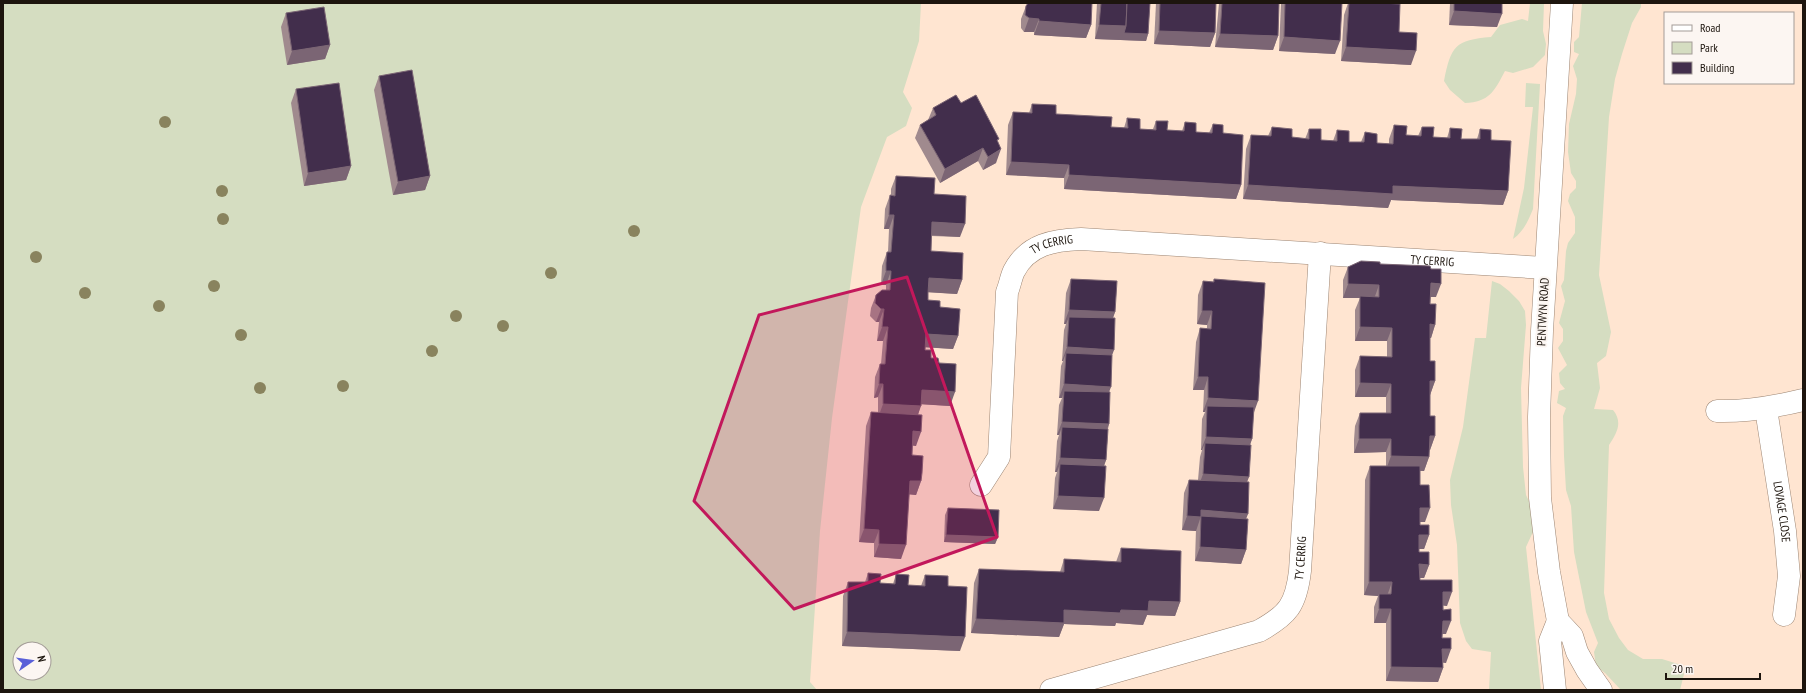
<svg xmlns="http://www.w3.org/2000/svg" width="1806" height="693" viewBox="0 0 1806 693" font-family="'PT Sans Narrow',sans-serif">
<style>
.green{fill:#d5ddc1;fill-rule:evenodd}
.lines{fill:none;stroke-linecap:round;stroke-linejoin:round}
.minor-casing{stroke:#9c8573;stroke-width:23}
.tertiary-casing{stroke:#9c8573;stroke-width:23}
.minor{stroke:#fff;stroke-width:22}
.tertiary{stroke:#fff;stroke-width:22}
.tree{fill:#89835e}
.wall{fill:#a08a8e}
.shaded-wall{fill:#7b6574}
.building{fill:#422e4c;stroke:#7b6574}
.marked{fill:#c2185b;fill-opacity:0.2;stroke:#c2185b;stroke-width:3;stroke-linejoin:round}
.labels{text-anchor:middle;stroke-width:4;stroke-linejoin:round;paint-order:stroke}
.street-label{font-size:12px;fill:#1d150e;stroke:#fcf6f2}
</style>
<rect width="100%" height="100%" fill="#ffe5d1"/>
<g class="green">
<path d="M3,3h918l-2,38 -16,51 9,16 -6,18 -19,11 -26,70 -29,211 -12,113 -10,151 7,8h-814zM20,649h24v24h-24z"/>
<path d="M1530,3h14l-1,28 3,13 -1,11 -12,12 -20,6 -8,-2c-11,21 -16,31 -40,32l-15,-13 -6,-9c7,-35 11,-41 47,-44l9,-12 22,-6 6,2z"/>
<path d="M1582,3h59v4l-9,16 -10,31 -7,25 -6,38 -10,158 12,57 -5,24 -9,7 3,25 -6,21 19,1c10,12 4,23 -4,35l-5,148 5,26 10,19 9,12 15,9h19l16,5 6,10 -4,16h-59l-16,-17 -9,-7 -2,-14 4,-9 -12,-31 -12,-60 -3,-46 -5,-16 -2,-34 -1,-40 3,-8 -9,-5 2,-12 6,-2 -5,-6 -1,-10 8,-8 -9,-17 5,-7v-12l-4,-6 6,-22 -4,-15 3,-6 2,-29 2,-8 7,-10v-16l-7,-16 2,-7 6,-6v-7l-5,-8 -3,-21 1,-28 7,-30 1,-15 -4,-13 6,-12 -5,-2v-10l5,-5z"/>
<path d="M1526,83l14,1 -7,125c-5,12 -9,22 -20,30l11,-51 9,-81h-8z"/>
<polygon points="1492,281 1500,284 1509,291 1519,301 1525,311 1526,325 1521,388 1523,467 1526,495 1540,524 1532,534 1526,547 1541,690 1489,690 1491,652 1472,649 1466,641 1460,623 1457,545 1451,505 1450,480 1463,427 1475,338 1486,338"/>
</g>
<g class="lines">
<g class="minor-casing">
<g id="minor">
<path id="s1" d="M1766,409l19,122 4,45 -5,39"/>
<path d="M1717,411c30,1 57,-4 86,-11"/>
<path id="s2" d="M981,485l18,-28 8,-165c3,-7 4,-15 7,-21 14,-27 40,-31 67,-32l464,29"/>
<path id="s3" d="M1051,690l208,-59c29,-16 37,-26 41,-60l20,-318"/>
</g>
</g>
<g class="tertiary-casing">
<g id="tertiary">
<polyline points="1562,3 1542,331 1539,417 1540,498 1549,572 1558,621 1572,636 1577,652 1587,670 1601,690"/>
<polyline points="1555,690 1550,641 1558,621"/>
</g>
</g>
<use href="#minor" class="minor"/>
<use href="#tertiary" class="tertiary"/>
</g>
<g class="tree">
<circle cx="165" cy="122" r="6"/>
<circle cx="222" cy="191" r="6"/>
<circle cx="223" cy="219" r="6"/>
<circle cx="634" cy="231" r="6"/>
<circle cx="36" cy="257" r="6"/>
<circle cx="551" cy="273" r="6"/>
<circle cx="214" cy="286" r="6"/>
<circle cx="85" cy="293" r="6"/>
<circle cx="159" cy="306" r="6"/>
<circle cx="456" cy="316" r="6"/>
<circle cx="503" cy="326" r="6"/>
<circle cx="241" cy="335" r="6"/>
<circle cx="432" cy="351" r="6"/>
<circle cx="343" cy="386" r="6"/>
<circle cx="260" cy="388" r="6"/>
</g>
<g class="wall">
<polygon points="1097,3 1150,3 1148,34 1146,41 1095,39"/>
<polygon points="1156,3 1216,3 1215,33 1210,47 1154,44"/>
<polygon points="1219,3 1279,3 1278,36 1273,50 1215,47"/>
<polygon points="1281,3 1342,3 1335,54 1279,51"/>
<polygon points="1348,3 1381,3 1399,32 1411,65 1341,61 1344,15"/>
<polygon points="1450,3 1502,3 1497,27 1449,25"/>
<polygon points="1026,6 1091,25 1086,38 1034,35 1034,32 1024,32 1021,28 1021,19"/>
<polygon points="286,13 330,45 325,59 287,65 281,27"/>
<polygon points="379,76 430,176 425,190 393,195 374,90"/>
<polygon points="296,89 351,166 346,180 304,186 291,103"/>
<polygon points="961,103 998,142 996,163 983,170 978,161 940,183 915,138 920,125 928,120 933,108"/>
<polygon points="1032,104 1056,114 1111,127 1124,128 1127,118 1140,129 1153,129 1156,121 1167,130 1182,131 1185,122 1196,132 1209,133 1213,124 1223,133 1241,185 1236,199 1064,189 1064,178 1006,175 1008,125 1013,112 1029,113"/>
<polygon points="1394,125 1406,135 1418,136 1422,127 1433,137 1447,138 1450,128 1461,139 1477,139 1480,129 1491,140 1508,191 1503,205 1391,200 1388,208 1243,199 1246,149 1251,135 1268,136 1272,127 1292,137 1305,139 1309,129 1321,140 1333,141 1337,130 1349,142 1361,142 1365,132 1377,143 1389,144 1389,139"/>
<polygon points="896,176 934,194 960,237 931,236 931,251 962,280 957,294 928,292 928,300 940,307 958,336 953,349 925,347 925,350 931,358 939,363 950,406 921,404 918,415 916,446 912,445 912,455 921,481 916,495 909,494 901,559 874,557 874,543 859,542 866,426 871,412 878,413 878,397 874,398 875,377 880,364 881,364 883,341 877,341 879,322 876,322 870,316 871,308 876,295 886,290 886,285 881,285 882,266 887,252 888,252 889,229 884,229 885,209 890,195 891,195 891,189"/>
<polygon points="1380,264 1436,297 1430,297 1430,304 1435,325 1431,338 1430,338 1430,361 1435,381 1430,395 1430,416 1435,436 1430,450 1429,450 1429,457 1424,471 1420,470 1420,485 1425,522 1420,522 1420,525 1429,535 1424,549 1419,549 1419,552 1429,565 1424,578 1420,578 1420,580 1447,606 1443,605 1446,634 1442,634 1442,638 1446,663 1443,662 1443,668 1438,682 1386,681 1386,623 1374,623 1374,607 1378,596 1364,595 1365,480 1370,466 1386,466 1386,452 1354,453 1354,440 1355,426 1360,413 1386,413 1386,397 1355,397 1355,370 1360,356 1387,357 1387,341 1355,341 1355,310 1360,298 1343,298 1343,280 1348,267"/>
<polygon points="1071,279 1115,312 1113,318 1112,354 1109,392 1109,424 1108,429 1106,460 1104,466 1099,511 1053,509 1055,478 1057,472 1055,472 1057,441 1059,435 1057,435 1059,405 1062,398 1059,398 1061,366 1063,361 1062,361 1064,330 1066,324 1064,324 1066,293"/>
<polygon points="1214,279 1253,414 1252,439 1250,445 1247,482 1246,519 1246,550 1241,564 1195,561 1196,529 1198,524 1196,531 1182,530 1184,493 1189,480 1198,480 1200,457 1202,450 1201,450 1202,419 1205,412 1203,412 1204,390 1193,390 1196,342 1200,328 1207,328 1207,325 1197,324 1198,295 1203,281 1213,282"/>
<polygon points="948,508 998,537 995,544 944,542 945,515"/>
<polygon points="1121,548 1180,602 1175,616 1147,615 1143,625 1116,623 1115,626 1064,624 1059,637 971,633 974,583 979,569 1060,572 1064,559 1116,562"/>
<polygon points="868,573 880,583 893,584 896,574 908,585 921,586 925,575 948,586 960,651 842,646 843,596 848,582 865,582"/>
</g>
<g class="shaded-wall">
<polygon points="1454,11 1502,14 1497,27 1449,25"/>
<polygon points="1029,18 1039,19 1034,32 1024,32"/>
<polygon points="1039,21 1091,25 1086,38 1034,35"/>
<polygon points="1099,25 1126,26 1148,34 1146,41 1095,39"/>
<polygon points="1159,31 1215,33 1210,47 1154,44"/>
<polygon points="1220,34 1278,36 1273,50 1215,47"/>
<polygon points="1284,37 1340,41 1335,54 1279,51"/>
<polygon points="330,45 325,59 287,65 292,51"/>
<polygon points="1346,47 1416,51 1411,65 1341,61"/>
<polygon points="983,148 978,161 940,183 945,169"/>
<polygon points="1001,149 996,163 983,170 988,157"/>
<polygon points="1011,162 1069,165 1064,178 1006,175"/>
<polygon points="351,166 346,180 304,186 308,173"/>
<polygon points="1069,175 1241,185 1236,199 1064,189"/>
<polygon points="430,176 425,190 393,195 398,182"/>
<polygon points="1248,185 1393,186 1508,191 1503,205 1391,200 1388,208 1243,199"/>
<polygon points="889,215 894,215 889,229 884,229"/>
<polygon points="932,222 965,224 960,237 927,235"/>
<polygon points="886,271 891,271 886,285 881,285"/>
<polygon points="929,278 962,280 957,294 924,292"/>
<polygon points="1431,283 1441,284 1436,297 1426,297"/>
<polygon points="1348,284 1379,285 1374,299 1360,296 1360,298 1343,298"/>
<polygon points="881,309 884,309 879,322 876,322"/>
<polygon points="1069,310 1115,312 1110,326 1069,317 1066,324 1064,324"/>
<polygon points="1202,311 1212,311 1207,325 1197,324"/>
<polygon points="1430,324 1435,325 1431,338 1425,338"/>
<polygon points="882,327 888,327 883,341 877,341"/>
<polygon points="1360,327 1392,328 1387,341 1355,341"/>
<polygon points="926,334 958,336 953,349 921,347"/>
<polygon points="1067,347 1114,350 1109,364 1066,353 1063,361 1062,361"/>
<polygon points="1198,377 1208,377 1204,390 1193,390"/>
<polygon points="1430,381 1435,381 1430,395 1425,395"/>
<polygon points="1360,383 1391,384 1386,397 1355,397"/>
<polygon points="879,384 883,384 878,397 874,398"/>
<polygon points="1064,384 1111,387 1106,400 1064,391 1062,398 1059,398"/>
<polygon points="922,390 955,392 950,406 917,404"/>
<polygon points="1208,398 1258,401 1253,415 1207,406 1205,412 1203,412"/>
<polygon points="883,404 921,406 916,420 878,418"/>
<polygon points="1062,422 1109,424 1104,438 1062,427 1059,435 1057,435"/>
<polygon points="913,431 921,432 916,446 908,445"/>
<polygon points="1430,436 1435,436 1430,450 1425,450"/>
<polygon points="1206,437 1252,439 1247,453 1205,443 1202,450 1201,450"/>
<polygon points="1359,439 1391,439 1386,452 1354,453"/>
<polygon points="1391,456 1429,457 1424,471 1386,470"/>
<polygon points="1060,458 1106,460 1101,474 1060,464 1057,472 1055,472"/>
<polygon points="1203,474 1249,477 1244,490 1198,488"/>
<polygon points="910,481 921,481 916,495 905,494"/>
<polygon points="1058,496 1104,498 1099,511 1053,509"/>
<polygon points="1420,508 1430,508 1425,522 1415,522"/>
<polygon points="1201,510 1248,514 1243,527 1201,516 1196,531 1182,530 1187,516"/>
<polygon points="864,529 879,530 874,543 859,542"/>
<polygon points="946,535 998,537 995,544 944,542"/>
<polygon points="1419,535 1429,535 1424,549 1414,549"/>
<polygon points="879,544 906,545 901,559 874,557"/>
<polygon points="1200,547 1246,550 1241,564 1195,561"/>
<polygon points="1419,564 1429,565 1424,578 1414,578"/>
<polygon points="1369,582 1392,582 1387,596 1379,594 1378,596 1364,595"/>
<polygon points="1443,592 1452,592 1447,606 1438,605"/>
<polygon points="1149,601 1180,602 1175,616 1147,615 1143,625 1116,623 1115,626 1064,624 1059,637 971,633 976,619 1064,610 1121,610"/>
<polygon points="1379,609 1391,609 1386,623 1374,623"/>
<polygon points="1443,621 1451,621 1446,634 1438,634"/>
<polygon points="847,632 965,637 960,651 842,646"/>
<polygon points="1442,649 1451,649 1446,663 1437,662"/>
<polygon points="1391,667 1443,668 1438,682 1386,681"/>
</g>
<g class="building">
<polygon points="1028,3 1092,3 1091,25 1039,21 1039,19 1029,18 1025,15 1026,6"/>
<polygon points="1101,3 1127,3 1126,26 1099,25"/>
<polygon points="1127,3 1150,3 1148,34 1124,33 1126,26"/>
<polygon points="1160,3 1216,3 1215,33 1159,31"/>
<polygon points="1222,3 1279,3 1278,36 1220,34"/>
<polygon points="1285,3 1342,3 1340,41 1284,37"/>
<polygon points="1349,3 1381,3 1400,4 1399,32 1417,33 1416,51 1346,47"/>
<polygon points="1454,3 1502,3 1502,14 1454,11"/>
<polygon points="324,7 330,45 292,51 286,13"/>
<polygon points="412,70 430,176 398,182 379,76"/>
<polygon points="339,83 351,166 308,173 296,89"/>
<polygon points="956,95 961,103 976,95 999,139 997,140 1001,149 988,157 983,148 945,169 920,125 936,115 933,108"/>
<polygon points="1032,104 1056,105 1056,114 1112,117 1111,127 1128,128 1127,118 1140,119 1140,129 1156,130 1156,121 1168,121 1167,130 1184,131 1185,122 1196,123 1196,132 1212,133 1213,124 1223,125 1223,133 1243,135 1241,185 1069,175 1069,165 1011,162 1013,112 1032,113"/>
<polygon points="1394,125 1407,126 1406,135 1421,136 1422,127 1434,127 1433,137 1450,138 1450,128 1462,129 1461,139 1480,139 1480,129 1491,130 1491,140 1511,141 1508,191 1393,186 1393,194 1248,185 1251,135 1271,136 1272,127 1292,129 1292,137 1309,139 1309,129 1321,129 1321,140 1337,141 1337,130 1349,131 1349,142 1364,142 1365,132 1377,134 1377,143 1393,144"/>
<polygon points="896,176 935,178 934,194 966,196 965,224 932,222 931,251 963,253 962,280 929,278 928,293 928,300 940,301 940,307 960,309 958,336 926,334 925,350 931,350 931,358 938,358 939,363 956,364 955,392 922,390 921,406 883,404 883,384 879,384 880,364 885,364 888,327 882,327 884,309 881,309 875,303 876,295 882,290 890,290 891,271 886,271 886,263 887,252 891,252 894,215 889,215 890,195 895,196"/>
<polygon points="1361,261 1380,262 1380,264 1430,266 1431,269 1441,269 1441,284 1431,283 1430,304 1436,304 1435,325 1430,324 1430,361 1435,361 1435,381 1430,381 1430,416 1435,416 1435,436 1430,436 1429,457 1391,456 1391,439 1359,439 1359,426 1360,413 1391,413 1391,384 1360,383 1360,356 1392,357 1392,328 1360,327 1360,296 1379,297 1379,285 1348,284 1348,267"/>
<polygon points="1071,279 1117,281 1115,312 1069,310"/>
<polygon points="1214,279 1265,283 1258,401 1208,398 1208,377 1198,377 1200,328 1211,329 1212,311 1202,311 1203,281 1214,282"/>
<polygon points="1069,317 1115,318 1114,350 1067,347"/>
<polygon points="1066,353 1112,355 1111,387 1064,384"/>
<polygon points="1064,391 1110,392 1109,424 1062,422"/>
<polygon points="1207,406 1254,407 1252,439 1206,437"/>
<polygon points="871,412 922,415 921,432 913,431 912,455 923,456 922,473 921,481 910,481 906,545 879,544 879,530 864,529"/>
<polygon points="1062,427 1108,429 1106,460 1060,458"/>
<polygon points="1205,443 1251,445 1249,477 1203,474"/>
<polygon points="1060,464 1106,466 1104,498 1058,496"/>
<polygon points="1370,466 1420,466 1420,485 1429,485 1430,508 1420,508 1420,525 1429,525 1429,535 1419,535 1419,552 1429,552 1429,565 1419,564 1420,580 1452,580 1452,592 1443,592 1443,610 1451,609 1451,621 1443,621 1442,638 1451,638 1451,649 1442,649 1443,668 1391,667 1391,609 1379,609 1379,594 1391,594 1392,582 1369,582"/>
<polygon points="1189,480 1249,482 1248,514 1201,510 1201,517 1187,516"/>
<polygon points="948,508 999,510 998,537 946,535"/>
<polygon points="1201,516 1248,519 1246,550 1200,547"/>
<polygon points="1121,548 1181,551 1180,602 1149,601 1148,611 1121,610 1120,613 1064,610 1064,623 976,619 979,569 1064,572 1064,559 1121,562"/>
<polygon points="868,573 881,574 880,583 895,584 896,574 909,575 908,585 925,586 925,575 948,576 948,586 967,587 965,637 847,632 848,582 868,582"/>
</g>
<path class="marked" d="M907,277l90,260 -203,72 -100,-108 65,-186z"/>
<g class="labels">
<g class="street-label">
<text dy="4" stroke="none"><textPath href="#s2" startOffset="269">TY CERRIG</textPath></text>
<text dy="4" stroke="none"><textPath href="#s2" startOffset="651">TY CERRIG</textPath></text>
<text transform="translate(1543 312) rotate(-87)" y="4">PENTWYN ROAD</text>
<text dy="4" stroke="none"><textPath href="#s1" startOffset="104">LOVAGE CLOSE</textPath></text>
<text dy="4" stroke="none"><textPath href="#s3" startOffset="306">TY CERRIG</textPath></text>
</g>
</g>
<rect width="1806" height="693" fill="none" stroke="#1d150e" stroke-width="8"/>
<rect x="1664" y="12" width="130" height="72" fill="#fcf6f2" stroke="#a39c97"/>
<rect x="1672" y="25" width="20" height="6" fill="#ffffff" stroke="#a39c97"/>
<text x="1700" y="32" font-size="12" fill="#1d150e">Road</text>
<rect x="1672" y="42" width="20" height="12" fill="#d5ddc1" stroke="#a39c97"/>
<text x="1700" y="52" font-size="12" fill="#1d150e">Park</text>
<rect x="1672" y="62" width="20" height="12" fill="#422e4c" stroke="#a39c97"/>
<text x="1700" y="72" font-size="12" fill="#1d150e">Building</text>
<g transform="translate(32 661) rotate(77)"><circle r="19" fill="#fcf6f2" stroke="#a39c97"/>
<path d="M0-3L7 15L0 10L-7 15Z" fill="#5a60d8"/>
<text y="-6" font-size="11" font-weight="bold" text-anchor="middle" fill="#1d150e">N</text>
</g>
<path d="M1666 673v6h94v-6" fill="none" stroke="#1d150e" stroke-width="2"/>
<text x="1672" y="673" font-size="12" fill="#1d150e" stroke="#fcf6f2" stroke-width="3" paint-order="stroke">20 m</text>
</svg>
